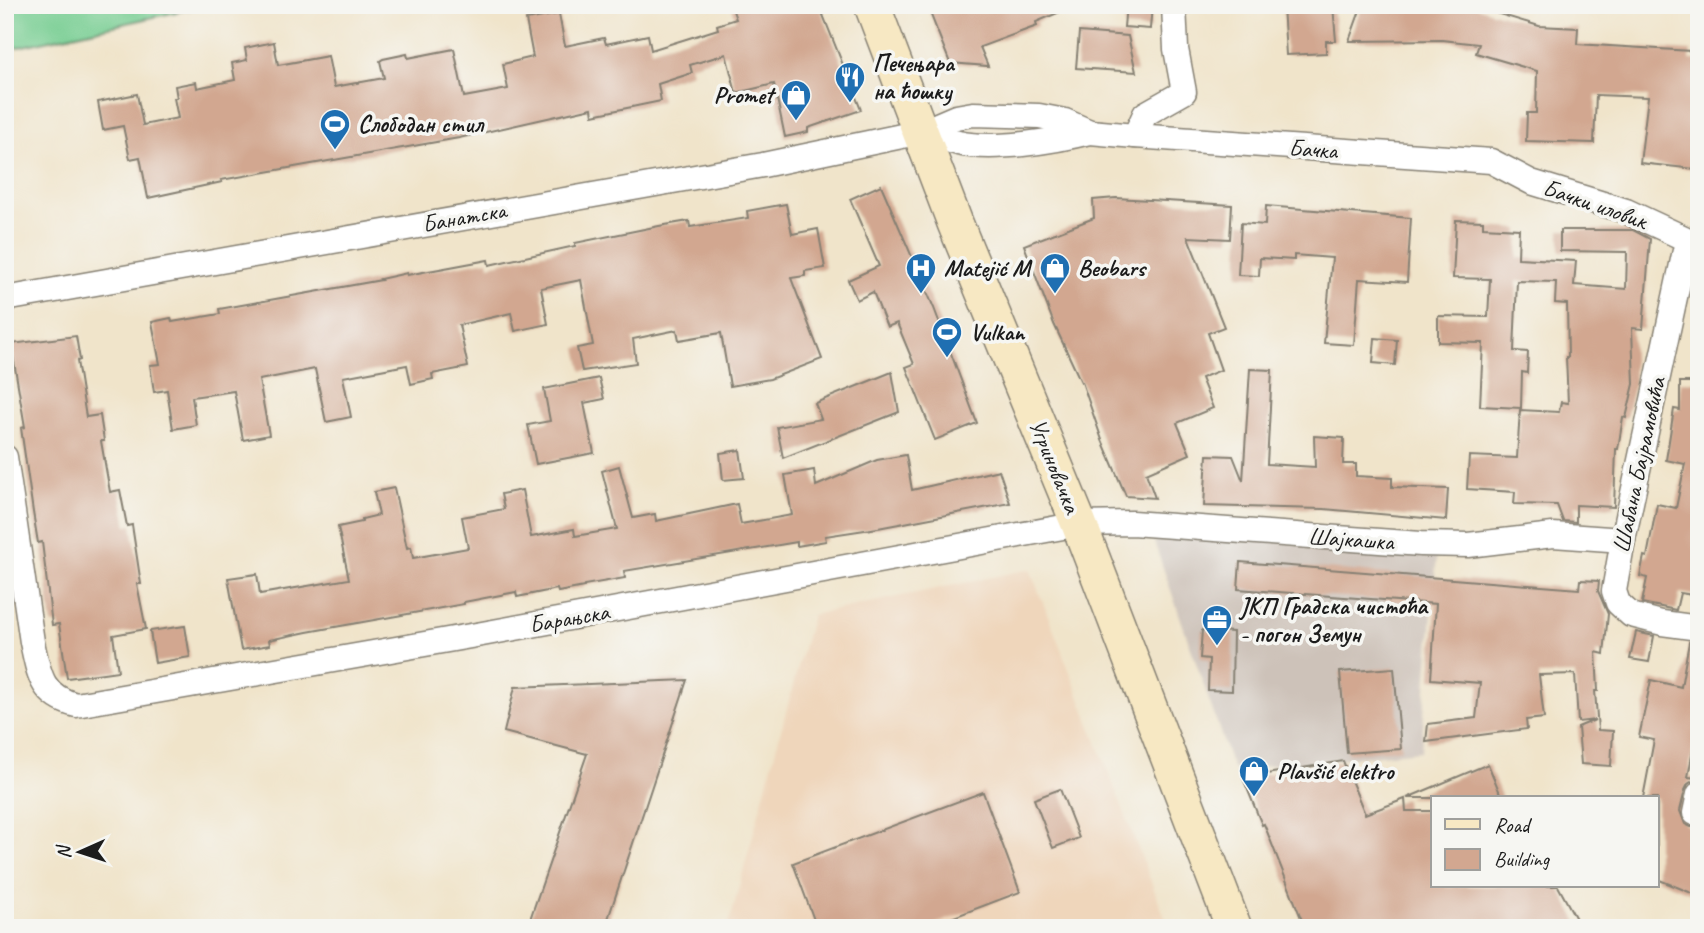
<svg xmlns="http://www.w3.org/2000/svg" width="1704" height="933" viewBox="0 0 1704 933" font-family="Caveat,sans-serif">
<style>
.built{fill:#efd6bb}
.industrial{fill:#cdc2b9}
.green{fill:#78ce93;stroke:#4a7558;stroke-width:2}
.building{fill:#d2a790}
.lines{fill:none;stroke-linecap:round;stroke-linejoin:round}
.minor-casing{stroke:#868073;stroke-width:27}
.secondary-casing{stroke:#868073;stroke-width:38}
.minor{stroke:#fff;stroke-width:24}
.secondary{stroke:#f7e8c3;stroke-width:35}
.labels{text-anchor:middle;stroke-width:7;stroke-linejoin:round;paint-order:stroke}
.poi-label{font-size:24px;font-weight:bold;fill:#1c1c1c;stroke:#f6f6f2;text-anchor:start}
.street-label{font-size:24px;fill:#1c1c1c;stroke:#f6f6f2}
</style>
<rect width="100%" height="100%" fill="#f6f6f2"/>
<filter id="ink" filterUnits="userSpaceOnUse"><feTurbulence type="fractalNoise" baseFrequency=".0143" numOctaves="2"/><feDisplacementMap in="SourceGraphic" scale="14" xChannelSelector="R" yChannelSelector="G"/><feConvolveMatrix kernelMatrix="1 2 1 2 8 2 1 2 1" color-interpolation-filters="sRGB"/></filter>
<filter id="wash" filterUnits="userSpaceOnUse"><feTurbulence type="fractalNoise" baseFrequency=".00686" numOctaves="4" result="noise"/><feDisplacementMap in="SourceGraphic" scale="28" xChannelSelector="R" yChannelSelector="G"/><feGaussianBlur stdDeviation="1.57" result="paint"/><feColorMatrix in="noise" values="0 0 0 0 0 0 0 0 0 0 0 0 0 0 0 0 0 1.4 0 .05"/><feComposite in="paint" operator="in"/></filter>
<g filter="url(#wash)">
<rect width="100%" height="100%" fill="#f0e4ca"/>
<polygon class="built" points="1030,569 1169,928 728,928 812,615"/>
<polygon class="industrial" points="1151,533 1437,552 1421,751 1233,769"/>
<polygon class="green" points="5,5 208,5 5,50"/>
<g id="blocks">
<g class="building">
<polygon points="731,5 819,5 861,110 808,128 808,132 785,137 774,84 736,93 726,54 690,65 692,73 658,84 661,101 593,115 592,108 459,138 221,180 222,182 148,198 140,157 130,159 123,126 103,130 98,102 137,94 143,125 178,118 174,98 177,98 175,86 196,82 197,88 235,80 232,63 247,60 245,48 274,42 278,65 328,56 334,87 384,78 380,61 383,59 407,54 408,58 454,49 464,97 508,89 503,64 533,57 526,20 559,14 565,46 604,38 606,44 648,35 651,50 718,29 717,25 736,19"/>
<polygon points="927,5 1074,5 1074,6 1036,22 1037,26 980,47 988,66 950,63"/>
<polygon points="1126,5 1152,5 1150,29 1124,27"/>
<polygon points="1283,5 1333,5 1336,41 1326,41 1326,53 1286,55"/>
<polygon points="1362,5 1473,6 1539,26 1578,28 1577,44 1691,51 1690,60 1699,60 1699,140 1695,169 1640,163 1648,97 1596,95 1594,143 1526,141 1527,113 1536,113 1537,71 1476,53 1479,44 1442,40 1349,41"/>
<polygon points="1079,32 1128,36 1136,72 1076,68"/>
<polygon points="881,185 934,308 977,423 935,440 906,367 914,364 897,323 887,327 873,292 857,300 848,280 879,266 850,199"/>
<polygon points="1116,198 1232,205 1230,239 1188,237 1224,327 1208,333 1221,370 1201,378 1213,408 1177,423 1190,454 1146,473 1155,498 1126,496 1102,440 1082,382 1081,382 1054,324 1024,245 1094,218 1093,200"/>
<polygon points="786,204 792,234 818,229 825,268 805,271 805,276 791,278 822,359 770,379 730,386 721,333 679,340 677,330 633,339 636,363 582,371 577,348 593,345 581,280 541,288 548,324 515,331 511,313 459,325 468,367 432,374 433,379 411,384 407,365 343,377 351,417 326,422 315,369 259,380 269,435 243,440 234,391 192,397 196,425 173,429 167,390 154,392 150,365 160,364 152,322 171,318 172,322 220,314 219,309 381,280 380,279 407,273 407,275 488,260 489,265 575,246 575,243 659,226 689,221 690,227 748,218 747,211"/>
<polygon points="1266,206 1411,218 1407,282 1359,279 1354,345 1324,343 1332,258 1294,255 1294,260 1260,258 1259,276 1238,275 1241,223 1265,225"/>
<polygon points="1456,220 1483,221 1483,227 1519,229 1518,258 1576,261 1574,285 1626,289 1627,252 1560,251 1560,230 1633,230 1650,239 1643,329 1632,328 1634,384 1626,418 1623,417 1618,449 1616,449 1614,507 1576,505 1576,522 1563,521 1557,505 1514,504 1515,492 1467,489 1469,456 1517,458 1520,410 1559,412 1561,402 1568,403 1566,357 1568,357 1567,304 1555,303 1556,282 1517,281 1514,351 1528,352 1527,373 1522,372 1521,408 1480,406 1483,343 1438,342 1438,316 1488,317 1490,279 1453,278"/>
<polygon points="76,336 80,360 77,361 86,417 100,415 104,441 101,441 110,492 120,490 127,526 132,525 141,584 137,584 146,629 113,635 118,671 67,678 59,624 52,625 42,542 38,543 33,512 21,428 25,427 11,344"/>
<polygon points="1375,338 1397,340 1395,365 1373,363"/>
<polygon points="1250,369 1272,370 1267,464 1315,467 1314,436 1344,438 1343,464 1356,464 1356,476 1392,478 1392,487 1448,489 1446,520 1324,509 1204,506 1207,455 1233,456 1243,481"/>
<polygon points="892,372 899,412 783,458 777,427 821,419 815,403"/>
<polygon points="599,378 604,399 584,403 594,453 536,464 528,425 550,421 544,389"/>
<polygon points="1680,382 1699,382 1699,596 1680,593 1676,610 1642,603 1647,578 1640,576 1644,556 1647,557 1657,504 1676,508 1685,464 1666,460 1674,409 1680,410"/>
<polygon points="740,450 744,478 723,480 720,453"/>
<polygon points="906,455 912,490 999,470 1010,503 878,528 825,536 826,541 797,546 797,542 624,571 625,578 584,585 584,587 558,592 557,589 517,597 516,592 464,602 464,604 307,632 269,640 270,645 241,650 228,578 257,574 260,594 349,579 338,527 362,522 362,519 379,515 374,492 394,488 407,548 411,547 413,558 468,548 462,517 504,509 501,494 522,490 531,537 574,529 575,536 617,529 602,471 619,466 633,518 655,514 656,521 737,504 741,524 792,515 785,475 814,470 816,486 877,460"/>
<polygon points="1240,562 1579,589 1580,580 1599,581 1598,591 1608,614 1604,654 1596,652 1598,691 1595,691 1598,730 1613,731 1611,766 1581,764 1578,727 1595,720 1578,722 1575,674 1539,675 1544,718 1526,720 1527,729 1426,742 1428,724 1476,718 1480,683 1431,679 1436,604 1238,589"/>
<polygon points="185,626 190,657 155,663 150,631"/>
<polygon points="1202,630 1233,632 1232,691 1208,690 1209,659 1200,658"/>
<polygon points="1636,632 1654,636 1649,662 1630,659"/>
<polygon points="1689,642 1699,643 1699,717 1688,777 1697,778 1688,784 1685,790 1680,811 1685,824 1691,827 1699,827 1699,896 1657,879 1657,798 1643,798 1654,740 1639,737 1651,680 1681,687"/>
<polygon points="1394,668 1401,749 1347,753 1340,672"/>
<polygon points="687,680 605,928 527,928 587,754 504,732 515,687"/>
<polygon points="1343,761 1365,814 1405,799 1406,811 1433,811 1433,886 1558,886 1581,928 1305,928 1264,824 1262,825 1243,778"/>
<polygon points="1488,764 1502,798 1407,798"/>
<polygon points="1060,789 1079,838 1053,848 1034,799"/>
<polygon points="983,792 1020,892 925,928 817,928 793,863"/>
</g>
</g>
</g>
<g filter="url(#ink)">
<use href="#blocks" fill-opacity="0" stroke="#868073" stroke-width="2"/>
<g class="lines">
<g class="minor-casing">
<g id="minor">
<path d="M921,132c12,3 25,8 37,11 36,8 97,-2 132,-11"/>
<polyline points="1135,136 1145,114 1184,92 1176,49 1174,5"/>
<polyline points="1687,241 1623,540 1614,591 1618,603 1631,615 1662,623 1699,628"/>
<polyline points="5,299 763,165 921,132 956,117 973,114 1039,116 1065,121 1090,132 1135,136 1491,161 1531,182 1626,211 1699,245"/>
<path d="M5,457l27,185c7,32 9,54 44,63l406,-71 597,-110 53,-1 289,21 47,1 85,-10 70,5"/>
<polyline points="1695,813 1699,794"/>
</g>
</g>
<g class="secondary-casing">
<polyline id="secondary" points="872,5 955,223 1079,524 1234,928"/>
</g>
<use href="#minor" class="minor"/>
<use href="#secondary" class="secondary"/>
</g>
</g>
<defs>
<g id="restaurant-pin" transform="scale(1.575)"><path d="M0 17L-7.5 6A9.5 9.5 0 1 1 7.5 6Z" fill="#1f6fb2" stroke="#f6f6f2"/><path d="M-5-6h1v4h1v-4h1v4h1v-4h1v5L-1.5 .5V6h-2V.5L-5-1ZM5-6V6H3V1.5H1.5Q1.5-4 5-6Z" fill="#fff"/></g>
<g id="shop-pin" transform="scale(1.575)"><path d="M0 17L-7.5 6A9.5 9.5 0 1 1 7.5 6Z" fill="#1f6fb2" stroke="#f6f6f2"/><path d="M-5-2.5h2.3a2.7 3.5 0 0 1 5.4 0H5L5.5 6h-11ZM-1.5-2.5h3a1.5 2.3 0 0 0-3 0Z" fill="#fff"/></g>
<g id="stadium-pin" transform="scale(1.575)"><path d="M0 17L-7.5 6A9.5 9.5 0 1 1 7.5 6Z" fill="#1f6fb2" stroke="#f6f6f2"/><path d="M0-5a6.5 5 0 1 0 0 10a6.5 5 0 1 0 0-10ZM-3.5-1.8h7v3.6h-7Z" fill="#fff"/></g>
<g id="hospital-pin" transform="scale(1.575)"><path d="M0 17L-7.5 6A9.5 9.5 0 1 1 7.5 6Z" fill="#1f6fb2" stroke="#f6f6f2"/><path d="M-5-5h3v3.5h4V-5h3V5h-3V1.5h-4V5h-3Z" fill="#fff"/></g>
<g id="office-pin" transform="scale(1.575)"><path d="M0 17L-7.5 6A9.5 9.5 0 1 1 7.5 6Z" fill="#1f6fb2" stroke="#f6f6f2"/><path d="M-6-3h4V-5.5h4V-3h4V5H-6ZM-1-4.5V-3h2v-1.5ZM-6 0V1H6V0Z" fill="#fff"/></g>
</defs>
<g fill-rule="evenodd">
<use href="#restaurant-pin" x="850" y="77"/>
<use href="#shop-pin" x="796" y="95"/>
<use href="#stadium-pin" x="335" y="124"/>
<use href="#hospital-pin" x="921" y="268"/>
<use href="#shop-pin" x="1055" y="268"/>
<use href="#stadium-pin" x="947" y="332"/>
<use href="#office-pin" x="1217" y="620"/>
<use href="#shop-pin" x="1254" y="771"/>
</g>
<g class="labels">
<g class="poi-label">
<text x="873" y="71">Печењара<tspan x="873" dy="28">на ћошку</tspan></text>
<text x="773" y="103" text-anchor="end">Promet</text>
<text x="358" y="132">Слободан стил</text>
<text x="944" y="276">Matejić M</text>
<text x="1078" y="276">Beobars</text>
<text x="970" y="340">Vulkan</text>
<text x="1240" y="614">ЈКП Градска чистоћа<tspan x="1240" dy="28">- погон Земун</tspan></text>
<text x="1277" y="779">Plavšić elektro</text>
</g>
<g class="street-label">
<text transform="translate(1313 149) rotate(4)" y="8">Бачка</text>
<text transform="translate(1595 204) rotate(19)" y="8">Бачки иловик</text>
<text transform="translate(464 217) rotate(-10)" y="8">Банатска</text>
<text transform="translate(1639 465) rotate(-78)" y="8">Шабана Бајрамовића</text>
<text transform="translate(1055 466) rotate(68)" y="8">Угриновачка</text>
<text transform="translate(1351 539) rotate(4)" y="8">Шајкашка</text>
<text transform="translate(569 618) rotate(-10)" y="8">Барањска</text>
</g>
</g>
<rect width="1704" height="933" fill="none" stroke="#f6f6f2" stroke-width="28"/>
<rect x="1431" y="796" width="228" height="91" fill="#f6f6f2" stroke="#9f9f9c" stroke-width="2"/>
<rect x="1445" y="819" width="35" height="10" fill="#f7e8c3" stroke="#9f9f9c" stroke-width="2"/>
<text x="1494" y="832" font-size="21" fill="#1c1c1c">Road</text>
<rect x="1445" y="849" width="35" height="21" fill="#d2a790" stroke="#9f9f9c" stroke-width="2"/>
<text x="1494" y="866" font-size="21" fill="#1c1c1c">Building</text>
<g transform="translate(80 852) rotate(267)" stroke="#f6f6f2" stroke-width="5" paint-order="stroke">
<path d="M0-5L12 26L0 18L-12 26Z" fill="#1c1c1c"/>
<text y="-10" font-size="19" font-weight="bold" text-anchor="middle" fill="#1c1c1c">N</text>
</g>
</svg>
